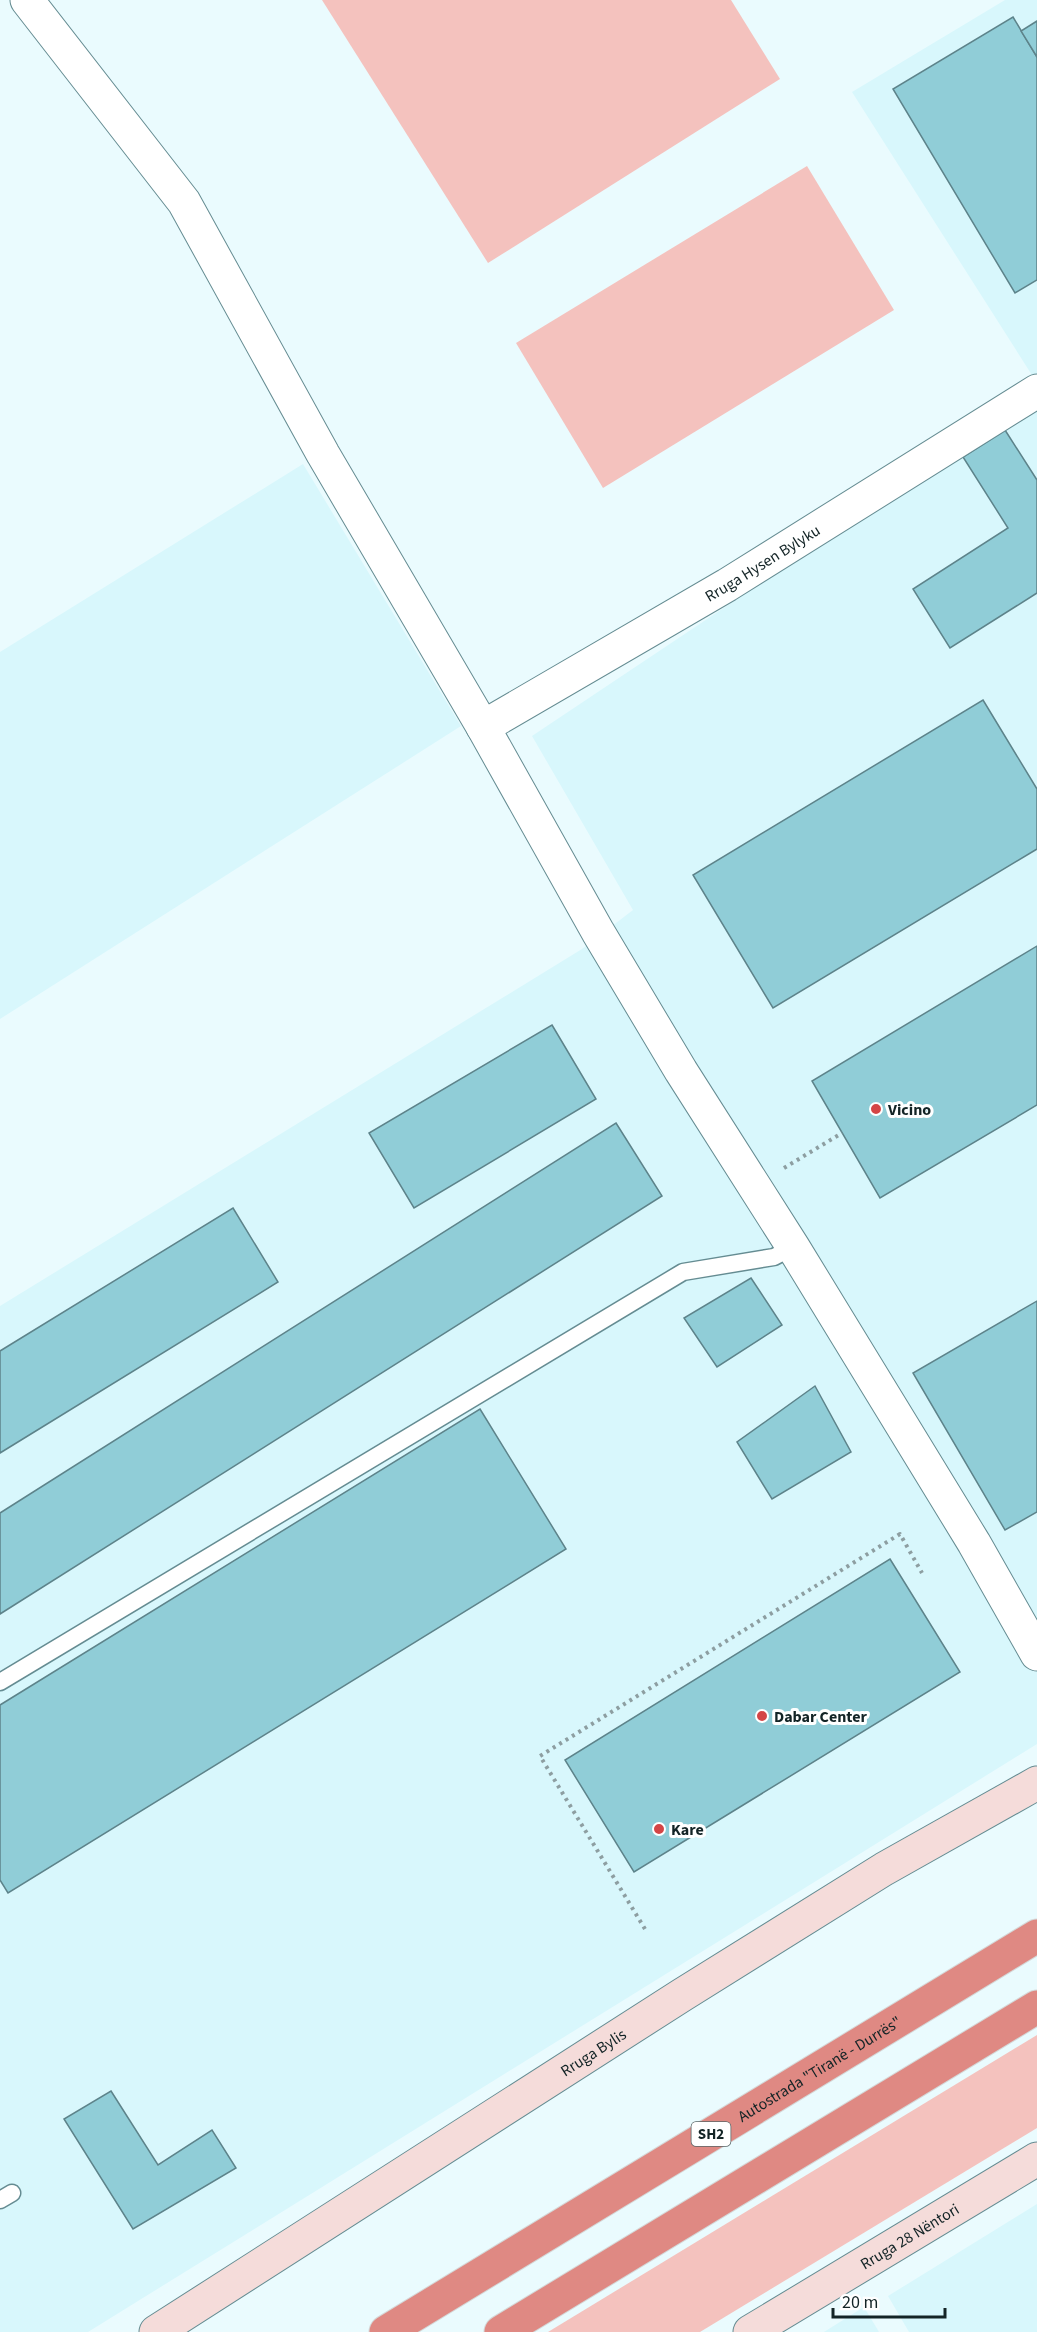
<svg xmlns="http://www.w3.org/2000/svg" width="1037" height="2332" viewBox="0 0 1037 2332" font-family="'Source Sans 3',sans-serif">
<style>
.built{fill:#d8f7fc}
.green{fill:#f4c2be}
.building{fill:#90cdd7;stroke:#5d838a;stroke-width:1.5}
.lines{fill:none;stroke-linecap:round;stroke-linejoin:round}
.service-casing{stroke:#658c92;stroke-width:19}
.minor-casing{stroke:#658c92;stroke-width:35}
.secondary-casing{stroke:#658c92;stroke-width:35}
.motorway-casing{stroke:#d5d8d8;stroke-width:35}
.path{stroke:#8d9ea1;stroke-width:4;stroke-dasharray:3 4.5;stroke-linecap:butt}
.service{stroke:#fff;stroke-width:16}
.minor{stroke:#fff;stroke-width:33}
.secondary{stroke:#f5dcda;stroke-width:33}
.motorway{stroke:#df8983;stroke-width:33}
.poi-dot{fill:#d44546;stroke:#fff;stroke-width:2}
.labels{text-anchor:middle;stroke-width:6;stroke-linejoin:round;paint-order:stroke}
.shield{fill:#fff;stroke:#5a6667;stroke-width:1.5}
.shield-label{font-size:15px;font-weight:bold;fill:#132426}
.street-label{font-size:16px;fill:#132426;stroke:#fff}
.poi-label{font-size:16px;font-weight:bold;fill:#132426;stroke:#fff;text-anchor:start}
</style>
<rect width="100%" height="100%" fill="#eafbfe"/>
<g class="built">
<polygon points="1005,0 1037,0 1037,383 852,92"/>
<polygon points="1037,402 1037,1744 88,2332 0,2332 0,1306 582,949 633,910 532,736 957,452"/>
<polygon points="303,464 461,726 0,1019 0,652"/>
<polygon points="1037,2204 1037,2332 909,2332 888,2296"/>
<polygon points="864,2307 879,2332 824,2332"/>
</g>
<g class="green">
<polygon points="322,0 731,0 780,79 488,263"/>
<polygon points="807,166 894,310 603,488 516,343"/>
<polygon points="1037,2035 1037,2128 700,2332 548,2332"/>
</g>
<g class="building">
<polygon points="1013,17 1037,57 1037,280 1015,293 893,89"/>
<polygon points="1037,21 1037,57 1021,31"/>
<polygon points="1005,430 1037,480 1037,593 950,648 913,589 1008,528 963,457"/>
<polygon points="983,700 1037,789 1037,849 773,1008 693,875"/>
<polygon points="1037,946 1037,1105 880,1198 812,1081"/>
<polygon points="552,1025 596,1099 414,1208 369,1133"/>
<polygon points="616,1123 662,1196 0,1614 0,1513"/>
<polygon points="233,1208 278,1282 0,1453 0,1351"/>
<polygon points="751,1278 782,1325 717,1367 684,1318"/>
<polygon points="1037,1301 1037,1512 1005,1530 913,1373"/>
<polygon points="815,1386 851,1452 772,1499 737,1442"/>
<polygon points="480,1409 566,1549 8,1893 0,1880 0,1705"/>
<polygon points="890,1559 960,1672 634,1872 565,1760"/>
<polygon points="111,2091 158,2165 212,2130 236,2168 133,2229 64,2119"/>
</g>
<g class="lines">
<g class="service-casing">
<g id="service">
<polyline points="0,1682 683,1272 774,1257 793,1247"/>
<polyline points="0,2200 12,2193"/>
</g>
</g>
<g class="minor-casing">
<g id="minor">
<polyline points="27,0 184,202 323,454 483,727 598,932 681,1071 793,1247 974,1543 1037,1654"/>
<path id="s1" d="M483,727l244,-142 310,-194"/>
</g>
</g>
<g class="secondary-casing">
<g id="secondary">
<path id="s2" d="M156,2332l526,-337 202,-126 153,-86"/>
<path id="s3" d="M750,2332l287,-173"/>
</g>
</g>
<g class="motorway-casing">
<g id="motorway">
<path id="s4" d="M386,2332l651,-396"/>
<polyline points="501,2332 1037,2007"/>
</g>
</g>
<g class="path">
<polyline points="784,1168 842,1133"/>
<polyline points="645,1929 540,1756 900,1534 922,1573"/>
</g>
<use href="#service" class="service"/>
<use href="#minor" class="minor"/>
<use href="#secondary" class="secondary"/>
<use href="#motorway" class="motorway"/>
</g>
<g class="poi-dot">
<circle cx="876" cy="1109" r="6"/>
<circle cx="762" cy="1716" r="6"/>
<circle cx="659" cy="1829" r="6"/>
</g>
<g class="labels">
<rect class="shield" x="691.5" y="2122" width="39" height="24" rx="4.5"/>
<g class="shield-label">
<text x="711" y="2139">SH2</text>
</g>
<g class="street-label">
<text dy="6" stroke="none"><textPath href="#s1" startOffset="324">Rruga Hysen Bylyku</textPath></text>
<text dy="6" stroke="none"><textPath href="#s2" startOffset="519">Rruga Bylis</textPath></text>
<text dy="6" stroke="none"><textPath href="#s4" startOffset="507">Autostrada "Tiranë - Durrës"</textPath></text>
<text dy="6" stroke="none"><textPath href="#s3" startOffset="186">Rruga 28 Nëntori</textPath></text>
</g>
<g class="poi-label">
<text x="888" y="1115">Vicino</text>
<text x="774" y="1722">Dabar Center</text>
<text x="671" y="1835">Kare</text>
</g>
</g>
<path d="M833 2308v9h112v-9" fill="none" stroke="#132426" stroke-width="3"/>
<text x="842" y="2308" font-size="18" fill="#132426" stroke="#ffffff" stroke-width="4.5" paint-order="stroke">20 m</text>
</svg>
